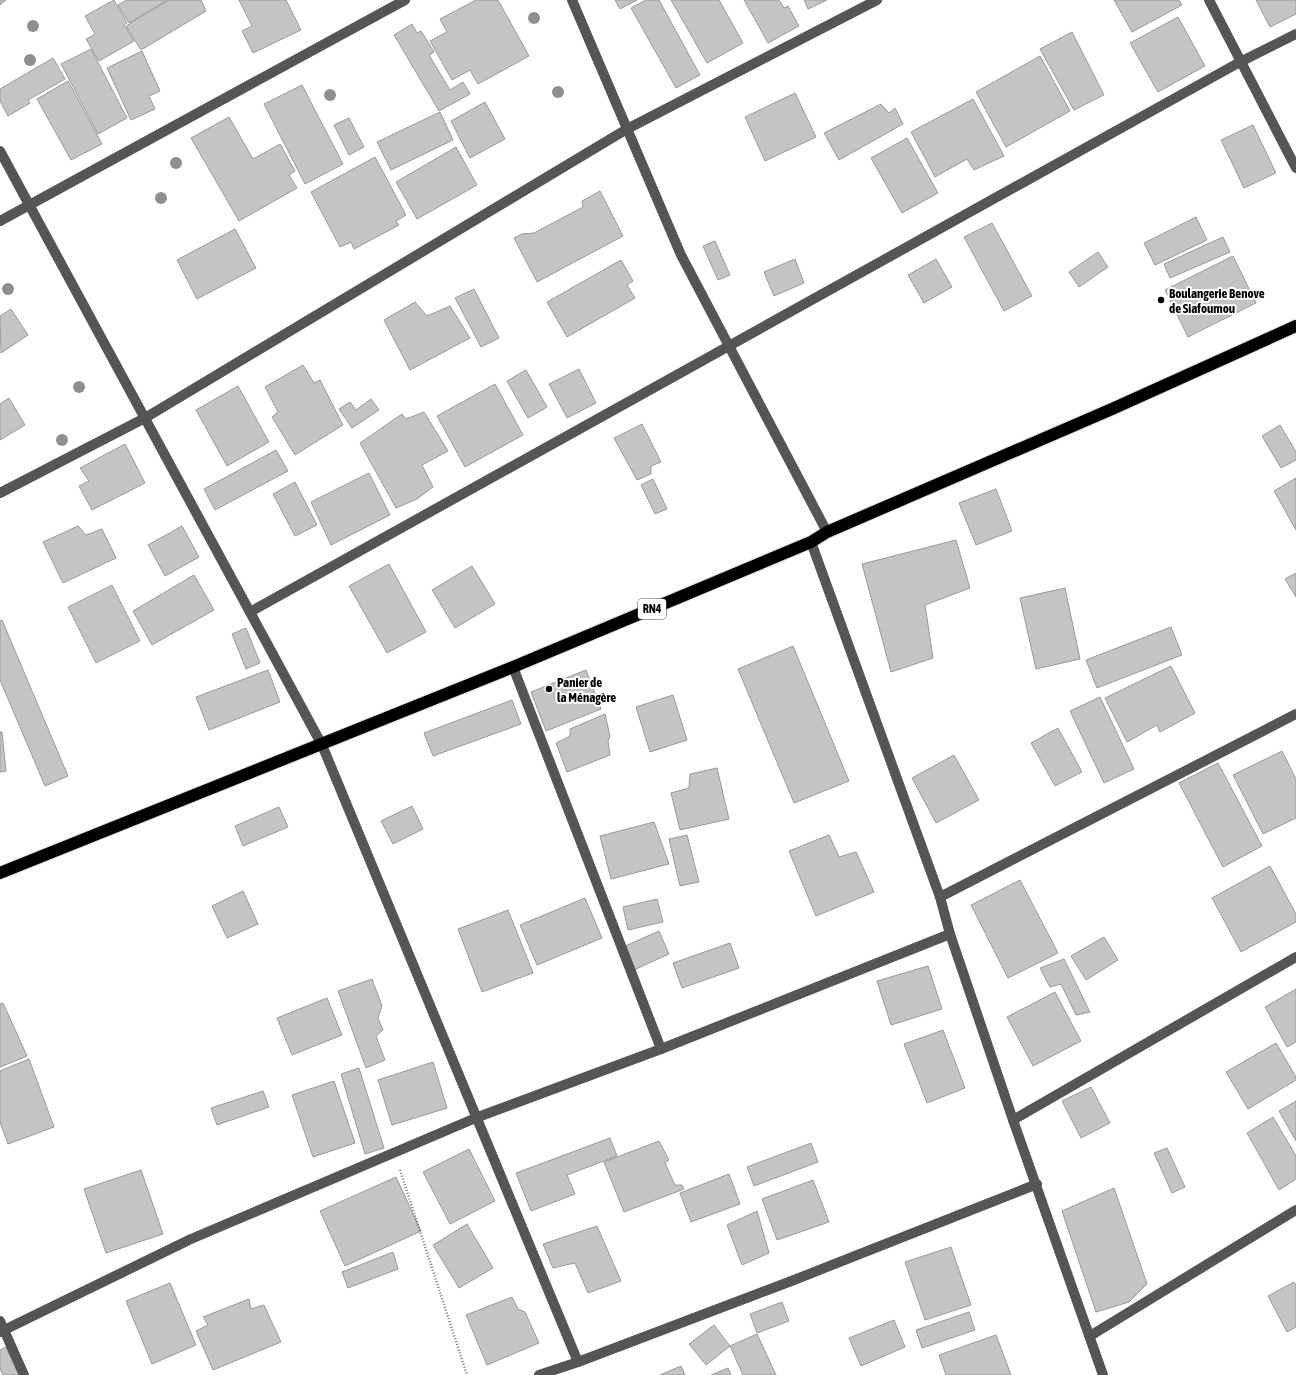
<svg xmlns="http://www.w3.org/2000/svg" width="1296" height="1375" viewBox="0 0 1296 1375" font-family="'Asap Condensed',sans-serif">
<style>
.building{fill:#c4c4c4;stroke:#999}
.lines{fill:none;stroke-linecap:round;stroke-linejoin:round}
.highway-casing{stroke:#dbdbdb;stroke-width:14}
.path{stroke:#777;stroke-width:2.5;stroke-dasharray:1 2;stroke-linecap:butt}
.minor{stroke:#555;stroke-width:10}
.highway{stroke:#000;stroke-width:12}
.tree{fill:#8f8f8f}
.poi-dot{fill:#000;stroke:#fff;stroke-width:1.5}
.labels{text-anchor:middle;stroke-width:4;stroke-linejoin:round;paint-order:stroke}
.shield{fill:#fff;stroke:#4c4c4c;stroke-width:1}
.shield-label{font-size:12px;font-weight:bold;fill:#000}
.poi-label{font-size:13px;font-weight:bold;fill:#000;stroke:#fff;text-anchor:start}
</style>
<rect width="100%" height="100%" fill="#fff"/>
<g class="building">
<polygon points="0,0 6,0 0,5"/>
<polygon points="114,0 127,23 124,25 134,41 99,61 86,39 95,34 85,16"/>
<polygon points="127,0 167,0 129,23 118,5"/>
<polygon points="169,0 201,0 206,11 141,50 126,26"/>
<polygon points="239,0 286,0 301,30 253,53 242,31 252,26"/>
<polygon points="476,0 498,0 529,56 478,84 470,70 452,80 430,41 447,32 440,19"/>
<polygon points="615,0 637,0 620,9"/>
<polygon points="646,0 659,0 700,75 676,88 631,8"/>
<polygon points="671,0 719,0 743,43 707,63"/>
<polygon points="744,0 779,0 784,8 788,6 799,26 768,43"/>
<polygon points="804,0 827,0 808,9"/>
<polygon points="1114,0 1179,0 1182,5 1132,32"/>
<polygon points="1256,0 1296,0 1296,14 1270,27"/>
<polygon points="1178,17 1205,66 1158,92 1130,43"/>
<polygon points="412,24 417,33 421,31 434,52 429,55 450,90 463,82 470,94 439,111 394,35"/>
<polygon points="1072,32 1104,95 1074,110 1040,49"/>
<polygon points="91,49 127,118 98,134 61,64"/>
<polygon points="142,51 160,91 149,96 155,109 131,120 107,68"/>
<polygon points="1040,56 1070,111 1006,147 976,92"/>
<polygon points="53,58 65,79 28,100 30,103 8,116 0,101 0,89"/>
<polygon points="68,81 102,144 71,160 37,99"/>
<polygon points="302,85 343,164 305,184 264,104"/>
<polygon points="795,93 816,137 765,161 745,117"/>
<polygon points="973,99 1004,156 974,170 967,159 935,177 911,132"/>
<polygon points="485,102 505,139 470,158 451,121"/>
<polygon points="881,104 889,113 895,108 903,124 839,160 824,133"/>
<polygon points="440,112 453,140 391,170 377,142"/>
<polygon points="229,117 253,159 280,144 295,171 289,175 297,188 239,221 191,138"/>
<polygon points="349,118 364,147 349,155 334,125"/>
<polygon points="1253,125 1276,173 1244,188 1221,140"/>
<polygon points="907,138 938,193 902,213 871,158"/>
<polygon points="456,147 477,185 417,219 396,182"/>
<polygon points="375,157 406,215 396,221 399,225 354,249 351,242 340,247 311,192"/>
<polygon points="600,191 623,236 537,282 514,238 522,234 534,233 583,207 582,201"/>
<polygon points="1196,217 1207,240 1155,265 1144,243"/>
<polygon points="992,223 1032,296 1004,311 964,237"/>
<polygon points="235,229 256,268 197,299 177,260"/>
<polygon points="1223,237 1230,252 1170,278 1164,264"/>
<polygon points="715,241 730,275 718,280 703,246"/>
<polygon points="1098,252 1108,267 1079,287 1069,272"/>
<polygon points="1233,256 1256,303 1188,337 1165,290"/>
<polygon points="795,259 804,283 774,296 764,272"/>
<polygon points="936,259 952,287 924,303 908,275"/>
<polygon points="621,260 633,281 627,285 635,298 567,337 547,302"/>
<polygon points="474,289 499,338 481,347 455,298"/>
<polygon points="415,302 427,316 450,306 470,338 410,370 384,320"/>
<polygon points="11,309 28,335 1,353 0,316"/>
<polygon points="303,365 314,383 320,380 343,425 295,455 272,417 278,412 265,387"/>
<polygon points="579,369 596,403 567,418 549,384"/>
<polygon points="526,370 547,407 528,418 507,381"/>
<polygon points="495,384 523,435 465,467 437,416"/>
<polygon points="238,386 269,442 227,466 196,410"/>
<polygon points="9,398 25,425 0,440 0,404"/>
<polygon points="371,399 379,410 352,428 339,409 350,402 356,410"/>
<polygon points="424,412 448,451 422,465 433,487 417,499 396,508 360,443 402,414 406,419"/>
<polygon points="642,424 661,462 651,466 651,474 637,480 614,438"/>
<polygon points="1280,425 1296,452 1296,460 1281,468 1262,436"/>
<polygon points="125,444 145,483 92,510 79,486 89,481 80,468"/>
<polygon points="276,450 288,471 215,510 204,489"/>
<polygon points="369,473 390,515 331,545 311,502"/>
<polygon points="1296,478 1296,530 1274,491"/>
<polygon points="653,479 667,509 655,514 641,485"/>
<polygon points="295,482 317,525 295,536 273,494"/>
<polygon points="996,489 1012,531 976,545 959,503"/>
<polygon points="78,526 86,535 102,529 116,558 63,583 43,542"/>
<polygon points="182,526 199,557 165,576 148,545"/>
<polygon points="956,540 970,588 925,605 933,658 891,672 862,564"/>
<polygon points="389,564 426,632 387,653 349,586"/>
<polygon points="472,566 495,604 455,628 432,590"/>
<polygon points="1296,573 1296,597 1285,579"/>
<polygon points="194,575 214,610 152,645 133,611"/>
<polygon points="112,585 140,641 96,663 68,607"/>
<polygon points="1065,588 1080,659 1036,669 1020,598"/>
<polygon points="2,620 68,776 45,786 0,680 0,621"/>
<polygon points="1171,627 1182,655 1097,688 1086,660"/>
<polygon points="246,628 260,663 246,669 232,634"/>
<polygon points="793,646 849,781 794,803 738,669"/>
<polygon points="1171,666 1195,713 1160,732 1157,725 1127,742 1105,698"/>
<polygon points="268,670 280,702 209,730 196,697"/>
<polygon points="586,670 601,709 546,731 531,692"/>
<polygon points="673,695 687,740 650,752 636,707"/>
<polygon points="1100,697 1134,769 1104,783 1070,711"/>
<polygon points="512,700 521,724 433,756 424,733"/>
<polygon points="605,714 610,736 608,741 610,755 567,772 556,743 570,736 570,729"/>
<polygon points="1058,728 1082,772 1055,786 1031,743"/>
<polygon points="0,732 2,732 6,771 0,772"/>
<polygon points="1282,751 1296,779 1296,818 1263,834 1233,775"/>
<polygon points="954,755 979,800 936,823 912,778"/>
<polygon points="1218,763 1262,846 1223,867 1179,783"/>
<polygon points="717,768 729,819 680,830 671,793 689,788 690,774"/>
<polygon points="412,806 423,829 393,844 381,821"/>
<polygon points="279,807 288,827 243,846 235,826"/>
<polygon points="654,822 669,864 611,879 600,836"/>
<polygon points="687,835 699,882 680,886 669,839"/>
<polygon points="829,835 839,857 856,852 874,892 816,916 789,851"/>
<polygon points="1270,866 1296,914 1296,922 1241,952 1212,898"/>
<polygon points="1020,880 1058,953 1008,978 971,905"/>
<polygon points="243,891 258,924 227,938 212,906"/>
<polygon points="585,898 602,938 537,965 520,925"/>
<polygon points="657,899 663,922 628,930 623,907"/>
<polygon points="508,910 533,973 482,992 458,929"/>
<polygon points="659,931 669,954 634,970 623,947"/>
<polygon points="1104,937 1118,960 1086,980 1071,956"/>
<polygon points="730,943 739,968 682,988 673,963"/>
<polygon points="1064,959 1090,1012 1076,1015 1061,984 1050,987 1040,968"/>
<polygon points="928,966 942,1009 891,1025 877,981"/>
<polygon points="372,979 382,1006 378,1018 383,1030 376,1036 385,1060 366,1068 338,991"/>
<polygon points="1296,989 1296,1042 1287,1047 1265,1007"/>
<polygon points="1055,992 1081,1041 1033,1066 1007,1017"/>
<polygon points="327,998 342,1035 292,1055 277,1018"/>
<polygon points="3,1003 27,1056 0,1067 0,1004"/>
<polygon points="943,1030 965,1088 927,1103 904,1044"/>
<polygon points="1276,1043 1296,1077 1296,1080 1248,1109 1226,1072"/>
<polygon points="29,1059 54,1127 8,1144 0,1122 0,1071"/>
<polygon points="433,1062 447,1108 392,1125 378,1080"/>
<polygon points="359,1068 384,1148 365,1154 341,1074"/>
<polygon points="334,1081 355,1143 313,1157 292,1095"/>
<polygon points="1091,1087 1110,1123 1081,1138 1062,1101"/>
<polygon points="263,1091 269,1107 217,1125 211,1108"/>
<polygon points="1296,1101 1296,1141 1279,1111"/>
<polygon points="1273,1117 1296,1156 1296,1179 1279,1190 1247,1133"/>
<polygon points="610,1138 617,1156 567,1175 575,1194 531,1211 516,1173"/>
<polygon points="659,1141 669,1160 665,1163 675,1185 682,1185 684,1189 624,1212 604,1162"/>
<polygon points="811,1143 818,1162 754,1186 747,1167"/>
<polygon points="1167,1148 1185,1187 1172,1193 1154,1153"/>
<polygon points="469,1149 495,1201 450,1224 423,1172"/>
<polygon points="141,1170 163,1234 106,1253 84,1189"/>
<polygon points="729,1174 740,1204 691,1222 680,1193"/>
<polygon points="396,1177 421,1231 345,1266 320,1211"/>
<polygon points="813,1180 829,1222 777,1240 762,1199"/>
<polygon points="1114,1188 1147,1284 1129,1302 1096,1312 1062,1211"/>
<polygon points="757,1211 769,1253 742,1265 727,1225"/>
<polygon points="467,1224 493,1268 459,1288 433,1245"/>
<polygon points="597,1226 621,1281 588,1293 575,1263 553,1268 543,1244"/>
<polygon points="951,1247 971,1305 925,1320 905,1262"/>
<polygon points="393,1252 398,1269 348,1288 342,1272"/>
<polygon points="1294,1282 1296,1285 1296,1327 1287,1332 1268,1296"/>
<polygon points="170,1283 196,1345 152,1364 126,1301"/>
<polygon points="512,1297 518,1309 525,1312 539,1343 487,1365 466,1315"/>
<polygon points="249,1299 251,1309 264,1305 281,1342 213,1370 196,1331 208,1325 203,1317"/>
<polygon points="782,1302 789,1321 757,1333 750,1314"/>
<polygon points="969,1312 975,1330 922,1348 916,1330"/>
<polygon points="894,1320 905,1347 861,1366 849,1338"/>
<polygon points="714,1325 730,1346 706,1365 689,1344"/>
<polygon points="757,1334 776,1375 743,1375 730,1346"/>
<polygon points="996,1335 1011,1375 946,1375 939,1355"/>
<polygon points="6,1347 19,1375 3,1375 0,1369 0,1350"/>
<polygon points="681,1366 685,1375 660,1375"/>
<polygon points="728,1368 731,1375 711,1375"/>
</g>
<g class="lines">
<g class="highway-casing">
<polyline id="highway" points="0,873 513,667 811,542 827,532 1112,409 1296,326"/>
</g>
<polyline class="path" points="400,1170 467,1375"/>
<g class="minor">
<polyline points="572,0 681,255 827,532"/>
<polyline points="1209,0 1296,168"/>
<polyline points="0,151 322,745 578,1362"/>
<polyline points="0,221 405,0"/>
<polyline points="0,493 145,418 627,129 877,0"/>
<polyline points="811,542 940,897 950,934 1013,1120 1103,1375"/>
<polyline points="250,612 1240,62 1296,34"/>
<polyline points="513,667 661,1049"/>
<polyline points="940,897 1296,714"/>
<polyline points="1013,1120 1296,957"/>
<polyline points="0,1321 24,1375"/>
<polyline points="0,1332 191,1239 478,1117 661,1049 950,934"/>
<polyline points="1090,1336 1296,1210"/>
<polyline points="539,1375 578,1362 794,1280 1037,1184"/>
</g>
<use href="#highway" class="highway"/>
</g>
<g class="tree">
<circle cx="534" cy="18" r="6"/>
<circle cx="33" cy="26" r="6"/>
<circle cx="30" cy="60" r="6"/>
<circle cx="558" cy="92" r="6"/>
<circle cx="330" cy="95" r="6"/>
<circle cx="176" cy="163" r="6"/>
<circle cx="161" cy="198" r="6"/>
<circle cx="8" cy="289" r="6"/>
<circle cx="79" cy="387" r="6"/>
<circle cx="62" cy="440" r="6"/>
</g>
<g class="poi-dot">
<circle cx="1161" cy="300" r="4"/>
<circle cx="549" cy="689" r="4"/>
</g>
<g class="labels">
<rect class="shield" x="638" y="599" width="28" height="20" rx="3"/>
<g class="shield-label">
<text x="652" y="613">RN4</text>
</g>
<g class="poi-label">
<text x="1169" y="298">Boulangerie Benove<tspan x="1169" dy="15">de Siafoumou</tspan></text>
<text x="557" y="687">Panier de<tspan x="557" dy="15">la Ménagère</tspan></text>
</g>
</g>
</svg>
